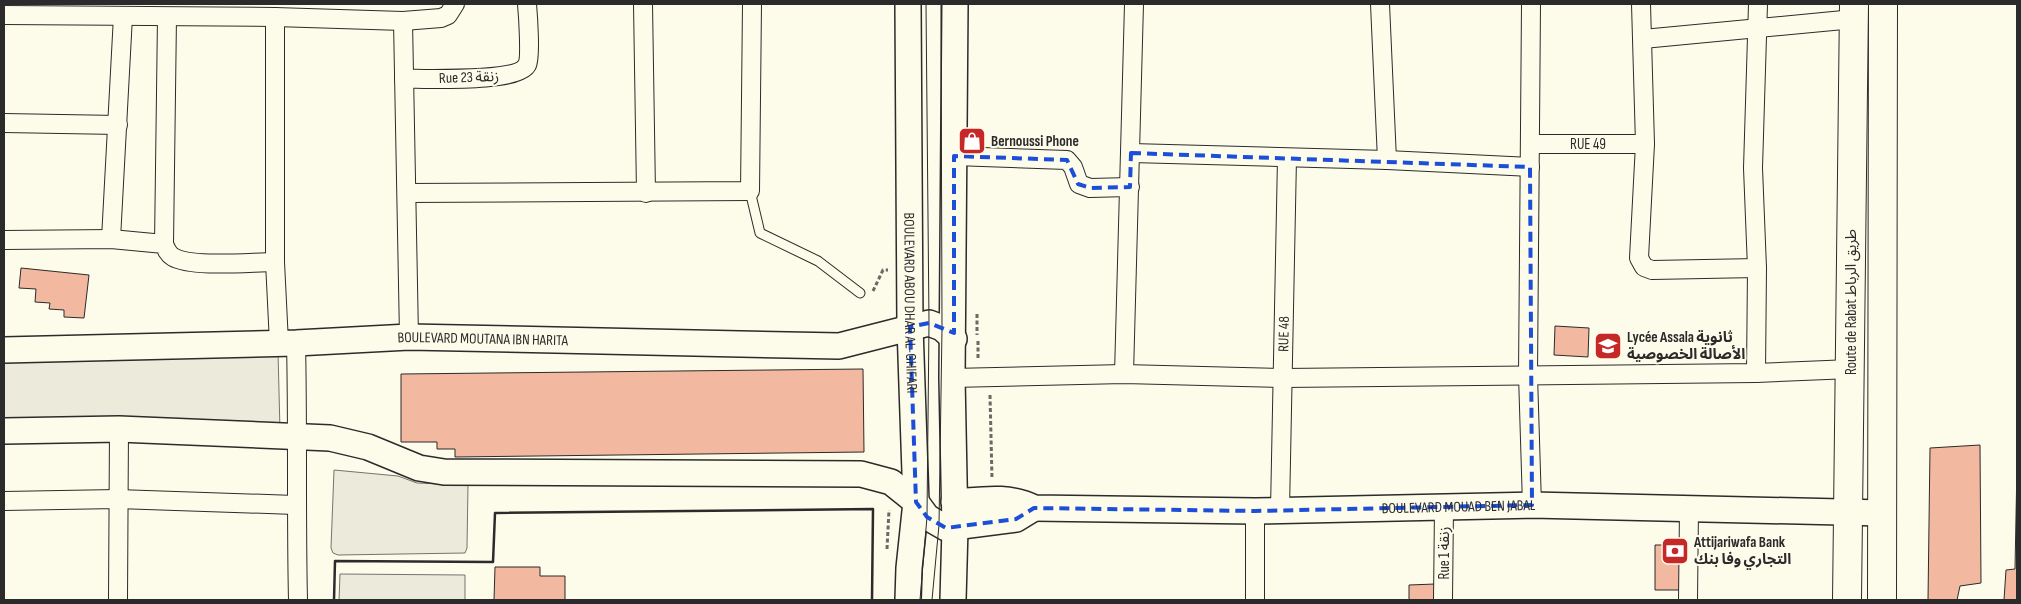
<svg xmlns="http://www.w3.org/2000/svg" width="2021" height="604" viewBox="0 0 2021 604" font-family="'Sofia Sans Condensed','Noto Sans Arabic',sans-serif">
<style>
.green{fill:#ecebdb;stroke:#74746e}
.parking{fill:#eceadb;stroke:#74746e}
.building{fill:#f2b8a0;stroke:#2b2b2b}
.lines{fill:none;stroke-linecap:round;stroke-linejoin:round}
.lane-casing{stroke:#2b2b2b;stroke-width:11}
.street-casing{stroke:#2b2b2b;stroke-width:20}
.secondary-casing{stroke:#2b2b2b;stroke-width:28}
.primary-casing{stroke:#2b2b2b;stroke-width:30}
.path{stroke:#6a6964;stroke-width:3;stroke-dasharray:4 2.5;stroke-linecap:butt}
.lane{stroke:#fdfbea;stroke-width:9}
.street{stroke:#fdfbea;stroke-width:18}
.secondary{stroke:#fdfbea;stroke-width:25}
.primary{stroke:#fdfbea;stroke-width:28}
.tram{stroke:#2b2b2b;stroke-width:1}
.wall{stroke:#2b2b2b;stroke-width:2.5}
.marked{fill:none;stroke:#1d4ed8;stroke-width:4;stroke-dasharray:10 6;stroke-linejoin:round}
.labels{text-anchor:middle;stroke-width:4;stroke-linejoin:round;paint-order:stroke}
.street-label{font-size:15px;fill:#2b2b2b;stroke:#fdfbea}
.poi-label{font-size:15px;font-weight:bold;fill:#2b2b2b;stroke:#fdfbea;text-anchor:start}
</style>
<rect width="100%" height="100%" fill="#fdfbea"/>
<g class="green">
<polygon points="4,352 278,352 280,431 4,430"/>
<polygon points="340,574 465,575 465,600 339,600"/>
</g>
<polygon class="parking" points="334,470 398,476 417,483 468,485 467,548 465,553 338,555 333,553 331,548"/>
<g class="building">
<polygon points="21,268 89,275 84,318 64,317 64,310 49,309 50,303 35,302 36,289 19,288"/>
<polygon points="1555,326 1589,328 1588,357 1554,355"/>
<polygon points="863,369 864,452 455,457 455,449 437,449 437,442 401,442 401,374"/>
<polygon points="1980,445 1981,583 1960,586 1957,600 1928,600 1930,448"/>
<polygon points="2017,465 2017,600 2004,600 2006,570 2015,569"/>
<polygon points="1655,545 1681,545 1680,590 1655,590"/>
<polygon points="495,567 540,567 540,576 565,576 565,600 494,600"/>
<polygon points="1435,584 1435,600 1409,600 1409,585"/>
</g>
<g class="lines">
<g class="lane-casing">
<polyline id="lane" points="750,191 760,233 818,261 860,293"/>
</g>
<g class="street-casing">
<g id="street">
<polyline points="643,4 646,193"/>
<polyline points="1380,4 1387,160"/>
<polyline points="1531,4 1528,375 1532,505"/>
<polyline points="1641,4 1645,144 1639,258 1644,267 1652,270 1757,268"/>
<polyline points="4,15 275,17 403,21 441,18 448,15 455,4"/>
<polyline points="275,17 275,262 279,343"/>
<polyline points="403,21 409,337"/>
<polyline points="1643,39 1854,19"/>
<path d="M404,79c22,-1 113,4 123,-14 4,-7 1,-50 0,-61"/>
<polyline points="4,123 118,125"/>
<path id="s1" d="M1530,144h115"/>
<polyline points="1131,153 1387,160 1530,167"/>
<polyline points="954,156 1067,160 1073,167 1079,184 1090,188 1130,187"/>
<polyline points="407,193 750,191 752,4"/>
<polyline points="111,239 123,16"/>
<path d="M4,240l107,-1 53,5c2,5 4,10 9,13 19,11 78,5 102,5"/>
<polyline points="164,244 167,17"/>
<path d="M296,343c2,86 0,172 2,257"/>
<polyline points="1756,373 1757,268 1753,168 1758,4"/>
<polyline points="1124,374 1134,4"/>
<polyline points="952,378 1124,374 1284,378 1756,373 1851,369"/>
<polyline points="4,501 117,499 295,505"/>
<path id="s2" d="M1280,510l7,-352"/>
<polyline points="118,600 119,429"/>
<polyline points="1255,600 1255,511"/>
<polyline points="1443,600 1444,507"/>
<polyline points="1688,600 1689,509"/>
</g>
</g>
<g class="secondary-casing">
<g id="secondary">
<path id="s3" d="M908,4l2,323 6,175 -7,66 -1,32"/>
<path id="s4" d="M4,350l292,-7 113,-6 430,9 90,-23 13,5 12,11"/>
<polyline points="4,431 119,429 330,438 368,447 419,468 444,472 861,474 891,482 916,502 927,517 946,528 1016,519 1034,508"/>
<path id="s5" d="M954,502c28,-2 55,-7 80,6l221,3 277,-6 351,8"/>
<polyline points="953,600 955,528 952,378 955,4"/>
</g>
</g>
<g class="primary-casing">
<g id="primary">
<polyline points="1847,600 1854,4"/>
<polyline points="1882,600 1883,4"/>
</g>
</g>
<g class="path">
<polyline points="873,291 883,270 888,270"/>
<polyline points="977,314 977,335"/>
<polyline points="978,341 978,360"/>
<polyline points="990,395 992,479"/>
<polyline points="887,549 889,510"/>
</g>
<use href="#lane" class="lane"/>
<use href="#street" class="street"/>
<use href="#secondary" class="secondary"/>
<use href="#primary" class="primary"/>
<g class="tram">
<polyline points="920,600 927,517 929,323 926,4"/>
<polyline points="932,600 939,525 942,328 941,4"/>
</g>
<polyline class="wall" points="334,600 335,561 493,562 495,513 873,509 872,600"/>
</g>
<path class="marked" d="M1131,153l399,14 2,338 -277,6 -221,-3 -18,11 -70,9 -19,-11 -11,-15 -6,-175 19,-4 25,10v-177l113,4 11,24 12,4 40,-1z"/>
<defs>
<g id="shop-square" transform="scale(1.4375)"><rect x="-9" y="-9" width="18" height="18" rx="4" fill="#c62828" stroke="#fdfbea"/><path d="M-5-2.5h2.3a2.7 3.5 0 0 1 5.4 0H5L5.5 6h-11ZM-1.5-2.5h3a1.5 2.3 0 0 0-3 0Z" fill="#fff"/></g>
<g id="school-square" transform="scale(1.4375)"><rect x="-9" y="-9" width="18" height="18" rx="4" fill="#c62828" stroke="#fdfbea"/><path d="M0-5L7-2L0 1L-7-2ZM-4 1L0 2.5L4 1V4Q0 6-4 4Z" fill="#fff"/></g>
<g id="bank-square" transform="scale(1.4375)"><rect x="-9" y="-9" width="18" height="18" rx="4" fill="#c62828" stroke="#fdfbea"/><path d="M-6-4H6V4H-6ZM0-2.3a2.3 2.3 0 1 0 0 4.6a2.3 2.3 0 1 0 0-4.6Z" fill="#fff"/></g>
</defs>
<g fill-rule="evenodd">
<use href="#shop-square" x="972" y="141"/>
<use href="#school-square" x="1608" y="346"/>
<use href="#bank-square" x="1675" y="551"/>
</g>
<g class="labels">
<g class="street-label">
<text transform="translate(469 77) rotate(-2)" y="5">Rue 23 زنقة</text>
<text dy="5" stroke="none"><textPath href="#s1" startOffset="58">RUE 49</textPath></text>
<text dy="5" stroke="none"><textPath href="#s3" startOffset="299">BOULEVARD ABOU DHAR AL-GHIFARI</textPath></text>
<text transform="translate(1851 302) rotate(-90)" y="5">Route de Rabat طريق الرباط</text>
<text dy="5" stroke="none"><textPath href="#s2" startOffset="176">RUE 48</textPath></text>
<text dy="5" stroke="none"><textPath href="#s4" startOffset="479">BOULEVARD MOUTANA IBN HARITA</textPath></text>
<text dy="5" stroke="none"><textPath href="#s5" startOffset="506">BOULEVARD MOUAD BEN JABAL</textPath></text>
<text transform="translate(1444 553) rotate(-90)" y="5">Rue 1 زنقة</text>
</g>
<g class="poi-label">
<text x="991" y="146">Bernoussi Phone</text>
<text x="1627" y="342">Lycée Assala ثانوية<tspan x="1627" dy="17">الأصالة الخصوصية</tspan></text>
<text x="1694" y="547">Attijariwafa Bank<tspan x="1694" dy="17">التجاري وفا بنك</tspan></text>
</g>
</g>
<rect width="2021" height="604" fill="none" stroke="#2b2b2b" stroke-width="10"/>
</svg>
